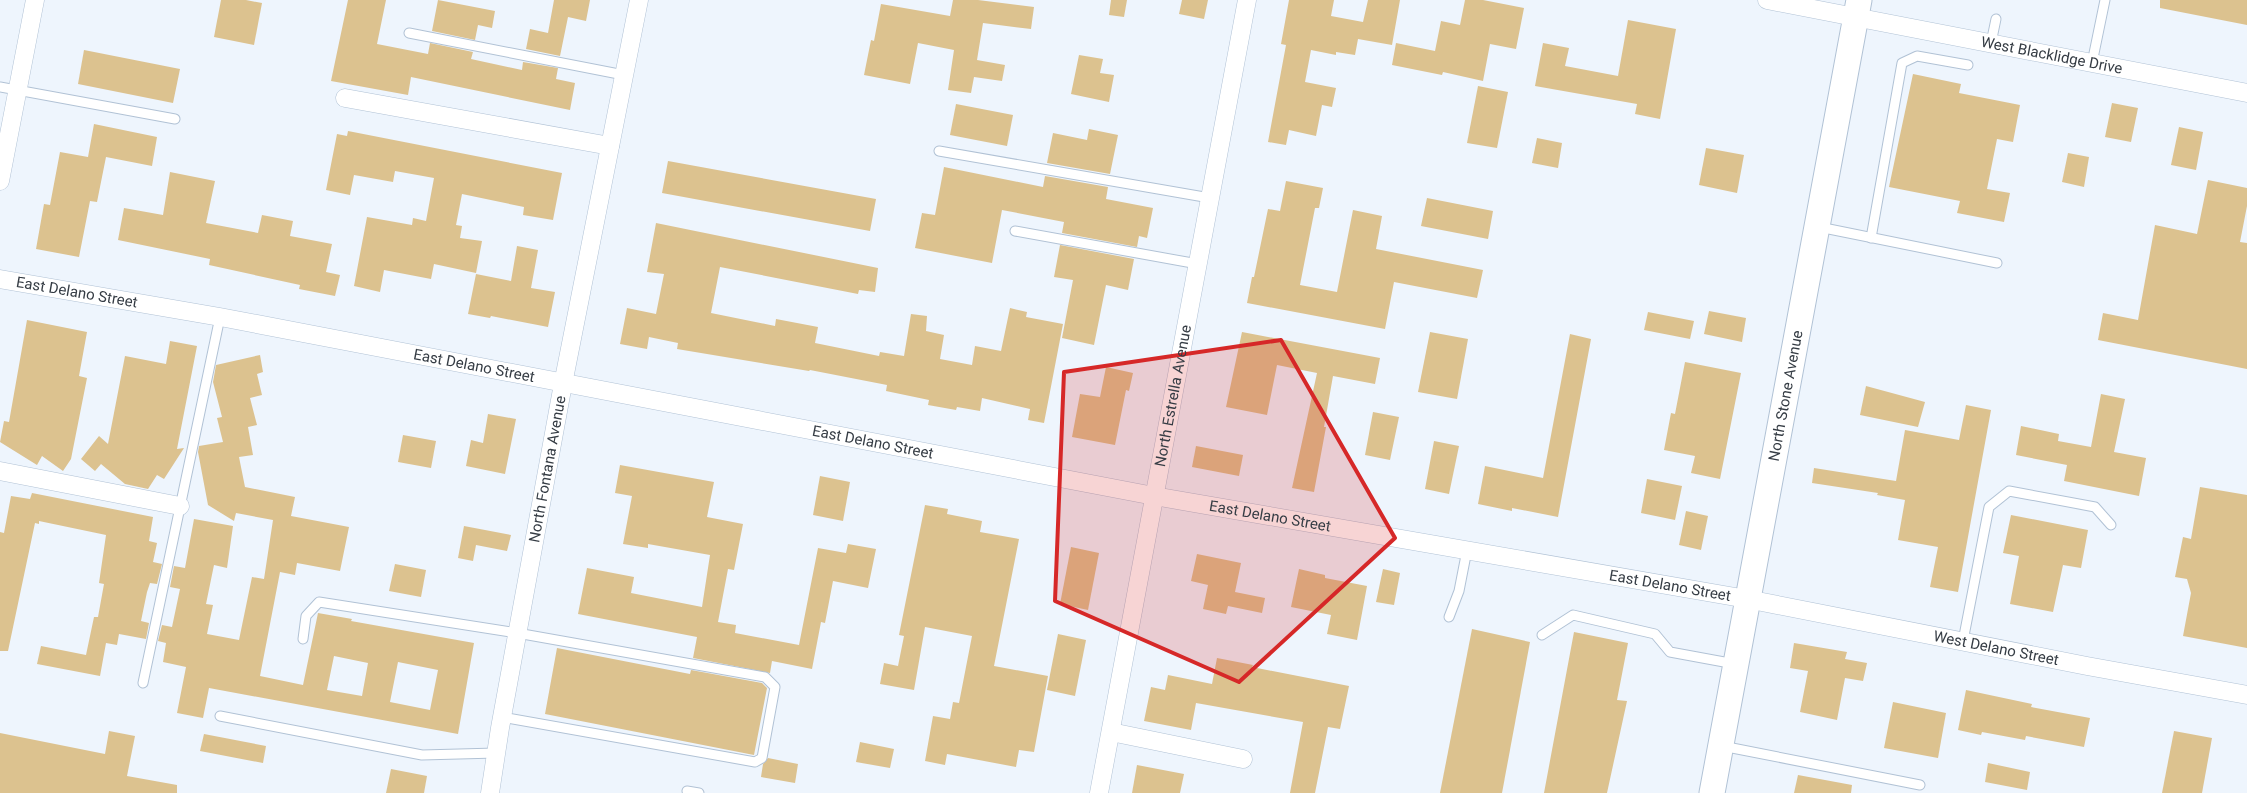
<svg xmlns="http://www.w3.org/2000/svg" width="2247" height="793" viewBox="0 0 2247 793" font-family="Roboto,sans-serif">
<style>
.building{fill:#dcc28f;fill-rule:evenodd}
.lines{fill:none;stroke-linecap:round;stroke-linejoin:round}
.lane-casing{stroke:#b1c2d5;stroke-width:11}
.street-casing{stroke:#b1c2d5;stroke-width:19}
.secondary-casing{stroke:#b1c2d5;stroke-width:27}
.lane{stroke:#fff;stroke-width:9}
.street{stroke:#fff;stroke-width:18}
.secondary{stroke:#fff;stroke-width:25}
.marked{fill:#d62828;fill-opacity:0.2;stroke:#d62828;stroke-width:4;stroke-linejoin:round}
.labels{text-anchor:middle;stroke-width:4.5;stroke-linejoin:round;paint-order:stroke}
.street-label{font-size:15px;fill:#353c44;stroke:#fff}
</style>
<rect width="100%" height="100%" fill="#eef5fd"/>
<g class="building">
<polygon points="221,0 246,0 262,3 254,45 214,37"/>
<polygon points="348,0 386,0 377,44 428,54 430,43 473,52 471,59 522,70 523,62 558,68 556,79 575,83 570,110 411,77 408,95 331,81"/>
<polygon points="438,0 495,11 492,28 478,25 475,40 432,31"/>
<polygon points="554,0 590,0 586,21 568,17 560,56 526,49 530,29 548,33"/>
<polygon points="953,0 978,0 1034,7 1031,29 983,23 977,60 1005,65 1002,81 974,77 971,93 948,90 954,50 918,43 910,84 864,75 871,40 874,41 881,4 950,16"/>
<polygon points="1111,0 1127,0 1124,17 1109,15"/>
<polygon points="1182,0 1208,0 1204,19 1179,14"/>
<polygon points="1289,0 1334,0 1331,16 1363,22 1368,0 1400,0 1392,45 1358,39 1355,55 1336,52 1336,55 1311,50 1305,82 1336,88 1332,107 1322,105 1316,136 1289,130 1286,145 1268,142 1286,45 1281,44"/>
<polygon points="1465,0 1483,0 1524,8 1516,49 1490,44 1483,81 1443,72 1442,75 1392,65 1396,43 1435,51 1441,21 1460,25"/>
<polygon points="2160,0 2247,0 2247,25 2160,8"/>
<polygon points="1628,20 1676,29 1660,119 1635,114 1637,104 1535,86 1543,43 1569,48 1565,66 1618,76"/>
<polygon points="84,50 180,69 173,103 78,84"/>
<polygon points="1079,55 1103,59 1100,73 1114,75 1109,102 1071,94"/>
<polygon points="1913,74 1961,84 1959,93 2020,105 2013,142 1997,139 1987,189 2010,193 2004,222 1957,213 1960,201 1889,187"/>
<polygon points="1478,86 1508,92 1497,148 1467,143"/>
<polygon points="2112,103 2138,108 2131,142 2105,137"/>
<polygon points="956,104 1013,115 1007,146 950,135"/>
<polygon points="94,124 157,137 152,166 106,157 97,202 90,201 79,257 36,249 44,204 50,205 60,152 88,157"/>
<polygon points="2179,127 2203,132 2196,170 2171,165"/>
<polygon points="1089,129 1118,135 1110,174 1047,163 1053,133 1087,140"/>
<polygon points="348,131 562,173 553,220 523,215 524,207 462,194 456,225 462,226 460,238 482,241 476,273 434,264 431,279 384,270 380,292 354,286 367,217 412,225 413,218 426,221 434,178 395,171 393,182 354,175 350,195 326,190 337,134 347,136"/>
<polygon points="1537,138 1562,143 1558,168 1532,163"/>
<polygon points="1706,148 1744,155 1737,193 1699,185"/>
<polygon points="2068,153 2089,157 2084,187 2062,182"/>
<polygon points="668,161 876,199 870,231 662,193"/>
<polygon points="944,167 1043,187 1045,176 1108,187 1106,199 1153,208 1147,238 1139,236 1137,247 1062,233 1064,222 1002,210 992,263 915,248 922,213 935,215"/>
<polygon points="170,172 215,181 206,223 258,233 262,215 293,221 290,236 332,244 326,272 340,275 335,296 299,289 300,285 209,265 210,259 118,240 124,208 163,215"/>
<polygon points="2208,180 2247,188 2247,206 2240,242 2247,243 2247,369 2098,340 2103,313 2138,320 2155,225 2197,234"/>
<polygon points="1286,181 1323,188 1319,208 1315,208 1300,285 1337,292 1353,210 1382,216 1376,249 1483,270 1477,298 1394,282 1385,329 1247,303 1252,277 1254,277 1268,209 1280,211"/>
<polygon points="1427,198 1493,211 1488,239 1421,226"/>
<polygon points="656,223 878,268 875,292 859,290 858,294 720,267 711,313 775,326 776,319 818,327 815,343 879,356 880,352 904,356 911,314 927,316 926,331 944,335 940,359 972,365 975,346 1001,351 1010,308 1027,312 1026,317 1063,324 1044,423 1028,420 1030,409 982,398 980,411 957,407 956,410 928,405 929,400 886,391 887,385 810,370 809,371 677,349 678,343 649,337 647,349 620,344 627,308 656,314 664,274 647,272"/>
<polygon points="1060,245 1134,259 1128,290 1106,285 1094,345 1062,338 1073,280 1054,277"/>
<polygon points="517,246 538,250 531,288 555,292 548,327 491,316 490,318 468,314 476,274 511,281"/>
<polygon points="1709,311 1746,318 1742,342 1704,334"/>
<polygon points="1648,312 1694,321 1690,339 1644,330"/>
<polygon points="27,320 87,332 79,376 87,378 71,459 63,471 42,456 37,465 0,442 4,421 9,422"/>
<polygon points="1242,332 1380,358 1375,384 1333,376 1324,427 1326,427 1314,492 1292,488 1317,373 1277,365 1267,415 1226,407"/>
<polygon points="1430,332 1468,339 1457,399 1418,392"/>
<polygon points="1570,334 1591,339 1558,517 1512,508 1512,511 1478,504 1485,466 1543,478"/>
<polygon points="170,341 197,346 177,449 184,448 164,479 157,475 148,489 125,484 101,464 95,471 81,459 99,436 108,444 125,356 166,364"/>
<path d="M260,355l3,17 -6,2 5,21 -12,3 7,27 -9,2 5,28 -14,2 6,30 50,10 -4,19 58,11 -9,44 -43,-8 -2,12 -15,-3 -20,104 43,9 15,-72 34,6 -1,2 123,22 -16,91 -249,-46 -6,30 -26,-5 9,-46 -23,-5 3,-19 -8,-2 4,-16 10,2 8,-38 -10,-2 4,-21 11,2 9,-49 39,7 -6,42 -13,-3 -8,39 7,1 -6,29 32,6 13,-63 12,2 9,-59 -37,-7 -2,8 -26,-16 -10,-53 1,-6 24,-4 -6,-24 5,-1 -9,-35 3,-17zM334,656l34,7 -6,33 -35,-6zM398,662l40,8 -8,40 -40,-8z"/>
<polygon points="1685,362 1741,373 1720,479 1691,473 1695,456 1664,450 1671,413 1675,414"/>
<polygon points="1106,367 1133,373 1129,391 1126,390 1115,445 1072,437 1080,394 1100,397"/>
<polygon points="1866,386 1925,402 1918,427 1860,415"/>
<polygon points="2101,394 2125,399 2114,452 2146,458 2139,496 2064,481 2067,465 2016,455 2021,426 2059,434 2058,441 2091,447"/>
<polygon points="1966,405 1991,410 1958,592 1930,587 1938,547 1898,540 1905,500 1877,495 1878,493 1812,483 1814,468 1896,481 1905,430 1959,440"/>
<polygon points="1373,412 1399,417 1390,460 1365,455"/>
<polygon points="488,414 516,419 505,474 466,466 471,440 483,443"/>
<polygon points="403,435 436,441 431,468 398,462"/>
<polygon points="1434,441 1459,446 1449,494 1425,489"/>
<polygon points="1196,446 1243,455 1239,476 1192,467"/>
<polygon points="620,465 714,482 707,517 743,524 734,570 728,569 718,622 736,625 735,633 799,645 818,548 846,553 848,544 876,549 868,588 833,581 825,623 821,622 812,669 772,661 770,673 693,658 697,637 578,614 587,568 634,577 631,593 702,607 710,555 648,544 648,548 623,544 632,496 615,493"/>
<polygon points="820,476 850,482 843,521 813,515"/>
<polygon points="1647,479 1682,486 1675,520 1641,513"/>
<polygon points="2200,487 2247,495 2247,648 2183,636 2191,593 2187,579 2175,577 2183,537 2191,539"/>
<polygon points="32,493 153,517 149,541 157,543 153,562 162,564 157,584 150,583 147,592 141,621 149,623 146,639 119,634 117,645 106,643 100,676 37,664 41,646 86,655 94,617 98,617 104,584 99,583 106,535 39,521 39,524 35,523 8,651 0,651 0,532 4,533 11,496 30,499"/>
<polygon points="925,505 948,509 947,514 982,521 980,532 1019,539 994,666 1048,676 1034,752 1019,750 1016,767 947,754 945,765 925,761 933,716 950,719 953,702 959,703 972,636 925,627 914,690 880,684 884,663 898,666 904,636 899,635"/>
<polygon points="1686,511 1708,516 1701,550 1679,545"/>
<polygon points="2011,515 2088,530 2081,568 2063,565 2053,612 2010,604 2019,556 2003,553"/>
<polygon points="464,526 511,535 507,551 476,545 473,561 458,558"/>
<polygon points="1071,547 1099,553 1088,610 1060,604"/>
<polygon points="1197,554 1241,563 1235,592 1265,598 1262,613 1228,606 1226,614 1203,609 1208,585 1191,581"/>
<polygon points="395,564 426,570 421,597 389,591"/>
<polygon points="1299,569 1325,575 1325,578 1367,586 1357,640 1327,634 1331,615 1291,607"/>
<polygon points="1383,569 1400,573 1394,605 1376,602"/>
<polygon points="1472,629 1530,642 1502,793 1440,793"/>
<polygon points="1574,632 1628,643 1617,700 1627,701 1607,793 1544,793"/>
<polygon points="1058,634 1086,640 1075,696 1047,690"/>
<polygon points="1794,643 1847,652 1845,659 1867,663 1863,681 1845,678 1837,720 1800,712 1808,671 1790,668"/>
<polygon points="557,648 690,674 691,670 762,683 767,688 754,755 545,714"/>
<polygon points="1217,658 1253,665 1252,667 1349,686 1340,729 1328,727 1315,793 1290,793 1303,722 1196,703 1191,730 1144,721 1151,687 1165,690 1168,675 1212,684"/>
<polygon points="1966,690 2032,704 2031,707 2090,718 2084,747 2026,736 2025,740 1982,732 1981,735 1958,730"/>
<polygon points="1893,702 1946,713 1938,758 1884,748"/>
<polygon points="109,731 135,736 127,776 177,785 177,793 0,793 0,733 105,754"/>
<polygon points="2174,731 2212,738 2202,793 2162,793"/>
<polygon points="204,734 266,746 263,763 200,751"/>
<polygon points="860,742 894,749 890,768 856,762"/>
<polygon points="768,758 798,764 795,783 761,777 763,764"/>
<polygon points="1988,763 2030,772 2027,790 1985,782"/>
<polygon points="1137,765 1184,774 1180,793 1132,793"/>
<polygon points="391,769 427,776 424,793 386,793"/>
<polygon points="1798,775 1852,785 1851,793 1794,793"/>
</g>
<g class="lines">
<g class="lane-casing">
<g id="lane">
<polyline points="409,33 624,75"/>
<polyline points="1991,43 1996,19"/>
<polyline points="2092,63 2105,0"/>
<polyline points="0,87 175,119"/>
<polyline points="939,151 1210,198"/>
<polyline points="1819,227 1997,263"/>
<polyline points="1015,231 1198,264"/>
<polyline points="1871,238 1902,63 1917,56 1968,65"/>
<polyline points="1449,617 1459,591 1467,550"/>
<polyline points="1542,635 1573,615 1655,634 1670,652 1735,664"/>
<polyline points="303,639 306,616 319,602 517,633 765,677 775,687 762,758 755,762 502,717"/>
<polyline points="1963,641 1989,507 2009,491 2095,507 2111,525"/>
<polyline points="143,683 220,317"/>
<polyline points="220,716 422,755 496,753"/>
<polyline points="1722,746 1920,785"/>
<polyline points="687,791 699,793"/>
</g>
</g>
<g class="street-casing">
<g id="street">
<path id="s1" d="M1767,0l480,93"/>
<polyline points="345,98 610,146"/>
<polyline points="0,181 35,0"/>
<path id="s2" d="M0,279l220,38 934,179 593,103 340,67 160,29"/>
<polyline points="0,471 180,506"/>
<polyline points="1111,732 1243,759"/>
<path id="s3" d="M490,793l10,-65 63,-344 76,-384"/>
<path id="s4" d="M1099,793l148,-793"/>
</g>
</g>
<g class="secondary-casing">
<g id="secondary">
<path id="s5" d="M1712,793l147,-793"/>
</g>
</g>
<use href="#lane" class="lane"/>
<use href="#street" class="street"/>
<use href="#secondary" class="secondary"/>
</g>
<path class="marked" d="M1281,340l114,198 -156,144 -184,-81 9,-229z"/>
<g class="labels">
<g class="street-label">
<text dy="5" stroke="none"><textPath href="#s1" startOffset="290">West Blacklidge Drive</textPath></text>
<text dy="5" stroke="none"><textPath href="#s2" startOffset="78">East Delano Street</textPath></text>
<text dy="5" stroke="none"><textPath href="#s2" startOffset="482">East Delano Street</textPath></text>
<text dy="5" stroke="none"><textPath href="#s4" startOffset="404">North Estrella Avenue</textPath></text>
<text dy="5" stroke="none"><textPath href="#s5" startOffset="404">North Stone Avenue</textPath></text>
<text dy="5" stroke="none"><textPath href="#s2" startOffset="888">East Delano Street</textPath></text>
<text dy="5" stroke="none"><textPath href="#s3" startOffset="329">North Fontana Avenue</textPath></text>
<text dy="5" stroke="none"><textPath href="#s2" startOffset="1292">East Delano Street</textPath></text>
<text dy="5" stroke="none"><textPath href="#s2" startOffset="1698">East Delano Street</textPath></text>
<text dy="5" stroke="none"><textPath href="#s2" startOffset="2030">West Delano Street</textPath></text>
</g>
</g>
</svg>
